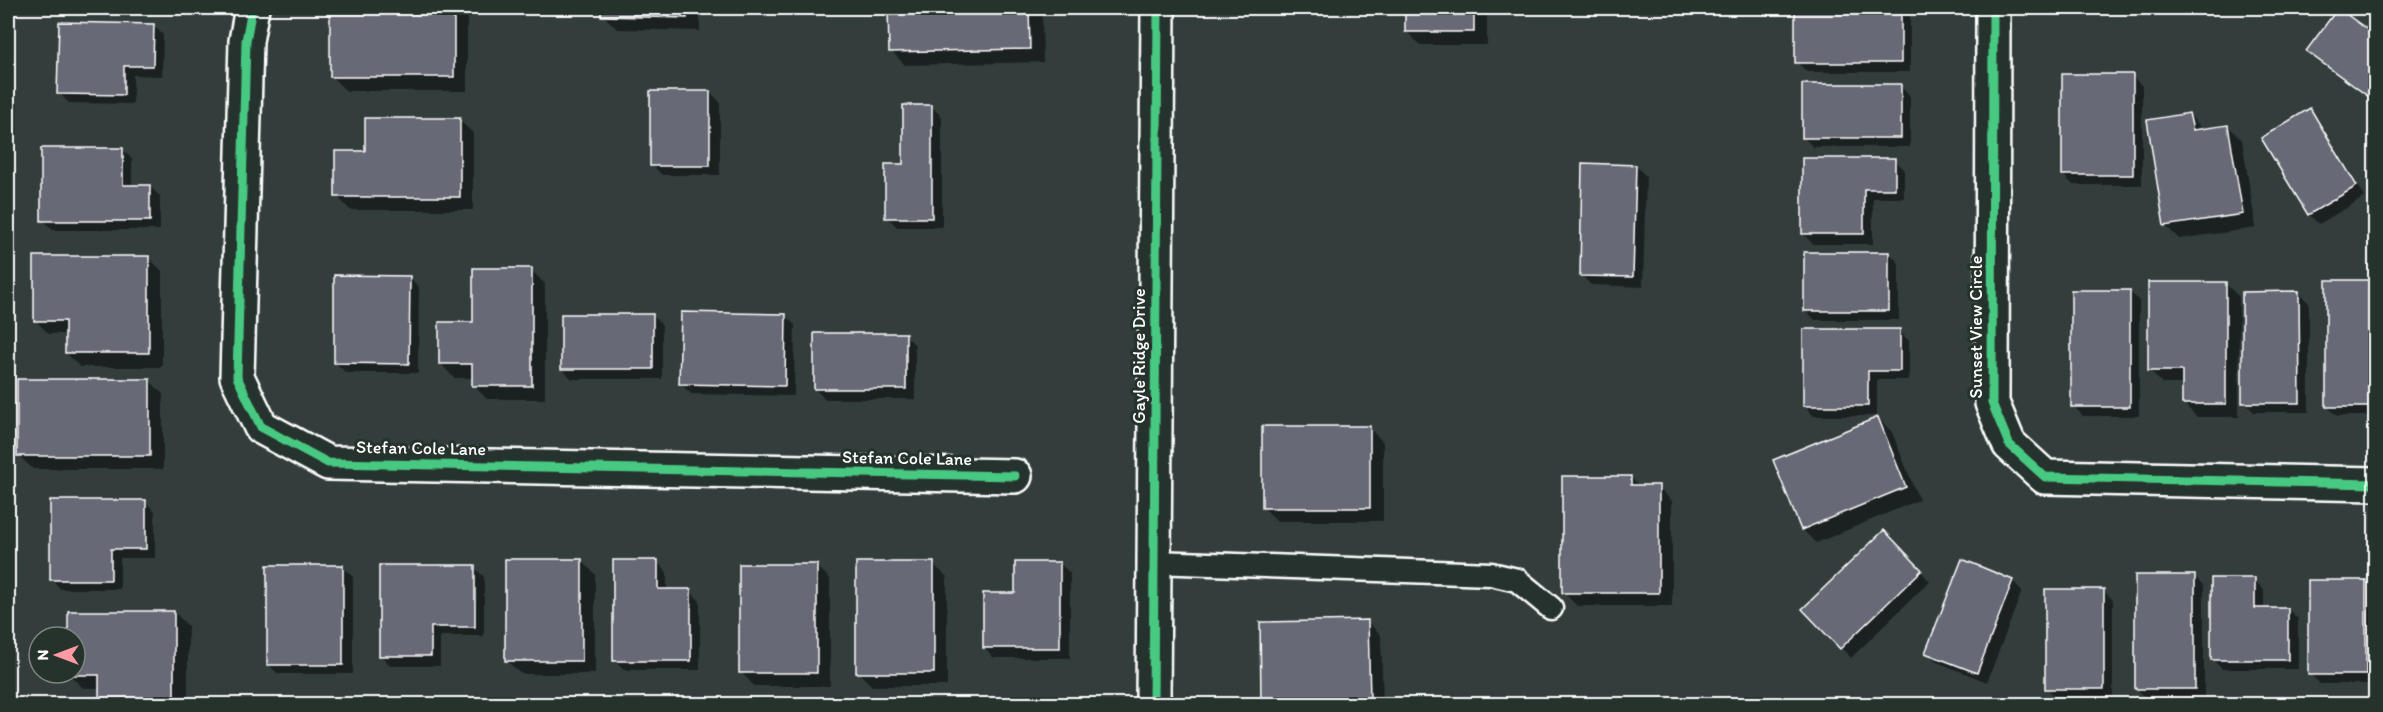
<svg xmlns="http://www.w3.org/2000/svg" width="2383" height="712" viewBox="0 0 2383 712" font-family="Itim,sans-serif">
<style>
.shadow{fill:#0007}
.building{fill:#686976;stroke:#fff;stroke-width:1.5}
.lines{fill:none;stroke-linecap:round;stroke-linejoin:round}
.service-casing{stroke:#fff;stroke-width:27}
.minor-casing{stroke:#fff;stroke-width:38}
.service{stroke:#26332d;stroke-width:22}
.minor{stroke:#26332d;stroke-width:33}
.cycleway-casing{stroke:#26332d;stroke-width:13}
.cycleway{stroke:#46c982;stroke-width:9}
.labels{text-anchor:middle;stroke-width:6;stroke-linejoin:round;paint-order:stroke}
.street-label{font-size:18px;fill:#fff;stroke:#26332d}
</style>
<rect width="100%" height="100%" fill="#333e3c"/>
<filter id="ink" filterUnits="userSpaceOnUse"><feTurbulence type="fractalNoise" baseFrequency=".0167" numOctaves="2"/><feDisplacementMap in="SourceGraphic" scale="12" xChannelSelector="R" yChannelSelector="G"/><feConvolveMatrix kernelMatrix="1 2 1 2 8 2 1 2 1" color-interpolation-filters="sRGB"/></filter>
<g filter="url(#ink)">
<g class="shadow">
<polygon points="332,8 456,8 467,18 467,91 346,91 332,77"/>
<polygon points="603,8 700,8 700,31 617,29 603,15"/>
<polygon points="890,8 1042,8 1043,62 905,65 891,51"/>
<polygon points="1406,8 1487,8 1487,45 1420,45 1406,31"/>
<polygon points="1797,8 1910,8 1910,72 1807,72 1797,62"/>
<polygon points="153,25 163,35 162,76 133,75 133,104 69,103 59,93"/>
<polygon points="2376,37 2376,103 2308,51"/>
<polygon points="2132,76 2142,86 2142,185 2073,185 2063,175"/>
<polygon points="1900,86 1910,96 1910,147 1813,147 1803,137"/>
<polygon points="710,92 720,102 720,175 662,175 652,165"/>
<polygon points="932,107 942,117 942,227 897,227 887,217 905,165"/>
<polygon points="2310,110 2319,120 2365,197 2319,224 2309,215 2263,139"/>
<polygon points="2189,114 2203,130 2228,126 2242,140 2256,228 2179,239 2166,226"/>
<polygon points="459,120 473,133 473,210 350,210 337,196 366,153"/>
<polygon points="122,149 132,159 132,187 150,187 160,196 160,230 53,230 43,220"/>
<polygon points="1894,159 1904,169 1904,198 1873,198 1873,244 1813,244 1803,234"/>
<polygon points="1636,166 1646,176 1643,287 1591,285 1581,275"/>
<polygon points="1889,253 1899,263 1899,320 1815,320 1805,310"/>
<polygon points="148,257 162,271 162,367 80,367 66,353 66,334 49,334 35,320"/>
<polygon points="531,270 545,284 545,399 487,399 473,385 473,378 454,378 441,364 475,324"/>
<polygon points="409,277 419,287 418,373 346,373 336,363"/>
<polygon points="2376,281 2376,416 2337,416 2327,406"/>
<polygon points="2225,283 2239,297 2239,417 2197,417 2183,403 2183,384 2163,384 2149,370"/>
<polygon points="2129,291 2139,301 2139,416 2083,416 2073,406"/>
<polygon points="2299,293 2309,303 2309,412 2254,412 2244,402"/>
<polygon points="652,315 662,325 662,379 572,379 562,369"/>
<polygon points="785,315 795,325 794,396 691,394 681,384"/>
<polygon points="1899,331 1909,341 1909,380 1877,380 1877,416 1814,416 1805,406"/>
<polygon points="905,335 915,345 915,399 825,399 815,389"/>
<polygon points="150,381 163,394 163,469 33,469 19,456"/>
<polygon points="1878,418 1892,432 1919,500 1816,543 1802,529"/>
<polygon points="1369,428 1383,442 1383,521 1277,521 1263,507"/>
<polygon points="1631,477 1640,487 1658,487 1672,501 1672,606 1577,606 1563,592"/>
<polygon points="145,502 155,511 155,558 120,558 120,589 61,589 51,579"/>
<polygon points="1884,533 1930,581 1851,658 1804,609"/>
<polygon points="581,560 595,574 595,674 521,674 507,661"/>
<polygon points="657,562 667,572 667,591 690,591 700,601 700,670 624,670 615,661"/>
<polygon points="933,564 947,577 947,686 872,686 858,672"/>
<polygon points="1060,564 1070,573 1070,658 994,658 984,648 1016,595"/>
<polygon points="816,565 830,579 830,686 754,686 741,672"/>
<polygon points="343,567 353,577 353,674 278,674 268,664"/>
<polygon points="474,567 484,577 484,636 440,636 440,666 391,666 381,656"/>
<polygon points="2194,576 2204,586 2204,698 2146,698 2136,688"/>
<polygon points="2254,580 2264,590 2264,609 2288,609 2298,619 2298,669 2222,669 2212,659"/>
<polygon points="2013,581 2022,591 1987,682 1937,662 1927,652"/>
<polygon points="2366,581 2376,591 2376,684 2320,684 2310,674"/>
<polygon points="2103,590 2113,600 2113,698 2056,698 2047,688"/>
<polygon points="174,612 188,626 188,704 100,704 100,688 83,688 69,674 75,673 75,637 69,637"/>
<polygon points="1367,621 1381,635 1383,704 1267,704 1263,700"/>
</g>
<g class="building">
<rect x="330" y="8" width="124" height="69"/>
<polygon points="601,8 687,8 687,18 601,16"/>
<polygon points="888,8 1029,8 1030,49 889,52"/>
<rect x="1405" y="8" width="69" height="24"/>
<rect x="1795" y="8" width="106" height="55"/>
<polygon points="2338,8 2376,36 2376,102 2306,51"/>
<polygon points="59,22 154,24 153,66 124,66 124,95 57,94"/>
<rect x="2062" y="74" width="71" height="101"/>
<rect x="1802" y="84" width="99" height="54"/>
<rect x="650" y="91" width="60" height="75"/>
<polygon points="903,105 932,105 932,218 885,218 885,164 903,164"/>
<polygon points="2310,108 2357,186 2308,215 2261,138"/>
<polygon points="2189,113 2193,130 2228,125 2243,214 2164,226 2147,120"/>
<polygon points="365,118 460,118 460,197 335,197 335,151 365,151"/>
<polygon points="41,148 123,148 123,185 150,185 150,221 41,221"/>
<polygon points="1802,158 1895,158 1895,189 1864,189 1864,234 1802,234"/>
<polygon points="1582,163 1636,165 1633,277 1580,276"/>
<rect x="1804" y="252" width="85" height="59"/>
<polygon points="34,256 149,256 149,353 65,353 65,321 34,321"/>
<polygon points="473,268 532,268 532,386 472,386 472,364 439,364 439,322 473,322"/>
<polygon points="334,275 410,276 409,364 334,363"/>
<rect x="2326" y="280" width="50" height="127"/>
<polygon points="2148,282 2226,282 2226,404 2182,404 2182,371 2148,371"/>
<rect x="2071" y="290" width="59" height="117"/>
<polygon points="2299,291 2300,403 2242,403 2242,292"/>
<polygon points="681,312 786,314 785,386 679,384"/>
<rect x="561" y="314" width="92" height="55"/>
<polygon points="1803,329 1900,329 1900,371 1868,371 1868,406 1803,406"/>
<rect x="814" y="333" width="92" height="56"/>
<rect x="17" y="379" width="133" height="77"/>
<polygon points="1878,417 1906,487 1801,530 1773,460"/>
<rect x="1262" y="426" width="108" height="82"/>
<polygon points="1562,476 1631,476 1631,485 1659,485 1659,593 1562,593"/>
<polygon points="50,500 146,500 146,549 111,549 111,580 50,580"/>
<polygon points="1884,530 1922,570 1840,649 1802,609"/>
<rect x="505" y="559" width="77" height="102"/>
<polygon points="1962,559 2013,580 1977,673 1925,653"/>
<polygon points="613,560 658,560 658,589 691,589 691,661 613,661"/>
<rect x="856" y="562" width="78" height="111"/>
<polygon points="1015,562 1060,562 1060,648 983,648 983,593 1015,593"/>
<rect x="739" y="564" width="78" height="109"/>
<rect x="267" y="565" width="76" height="100"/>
<polygon points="379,565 475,565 475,627 431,627 431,656 379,656"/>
<rect x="2135" y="575" width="60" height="114"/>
<polygon points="2211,578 2255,578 2255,608 2288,608 2288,660 2211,660"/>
<rect x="2308" y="580" width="58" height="95"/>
<rect x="2045" y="589" width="59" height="100"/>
<polygon points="68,611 174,611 174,704 99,704 99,675 68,675 75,673 75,637 68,637"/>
<polygon points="1368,620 1370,698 1261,701 1260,622"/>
</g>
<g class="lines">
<g class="service-casing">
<polyline id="service" points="1154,562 1491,574 1517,580 1551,608"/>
</g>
<g class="minor-casing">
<g id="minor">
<polyline points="252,8 246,41 237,377 261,427 328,463 1015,476"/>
<polyline points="1993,8 1992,403 2009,444 2045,477 2376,484"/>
<polyline points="1153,704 1158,8"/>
</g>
</g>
<use href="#service" class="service"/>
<use href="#minor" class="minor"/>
<g class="cycleway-casing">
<g id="cycleway">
<polyline points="252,8 246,41 237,377 261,427 328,463 1015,476"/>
<polyline points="1993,8 1992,403 2009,444 2045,477 2376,484"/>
<polyline points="1153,704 1158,8"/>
</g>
</g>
<use href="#cycleway" class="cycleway"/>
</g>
</g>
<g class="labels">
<g class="street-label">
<text transform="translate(1976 327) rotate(-90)" y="6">Sunset View Circle</text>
<text transform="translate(1139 356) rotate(-90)" y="6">Gayle Ridge Drive</text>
<text transform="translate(421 448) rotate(1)" y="6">Stefan Cole Lane</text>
<text transform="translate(907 458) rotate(1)" y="6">Stefan Cole Lane</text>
</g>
</g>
<rect width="2383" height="712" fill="none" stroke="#26332d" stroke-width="30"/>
<rect x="15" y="15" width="2353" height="682" fill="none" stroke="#fff" stroke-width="2" filter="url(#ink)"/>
<g transform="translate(57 655) rotate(270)"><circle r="28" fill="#26332d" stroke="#7d8581" stroke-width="1.5"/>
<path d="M0-4.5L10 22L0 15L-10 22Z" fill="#ff9aa2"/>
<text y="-9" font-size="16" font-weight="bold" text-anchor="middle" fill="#ffffff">N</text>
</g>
</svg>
